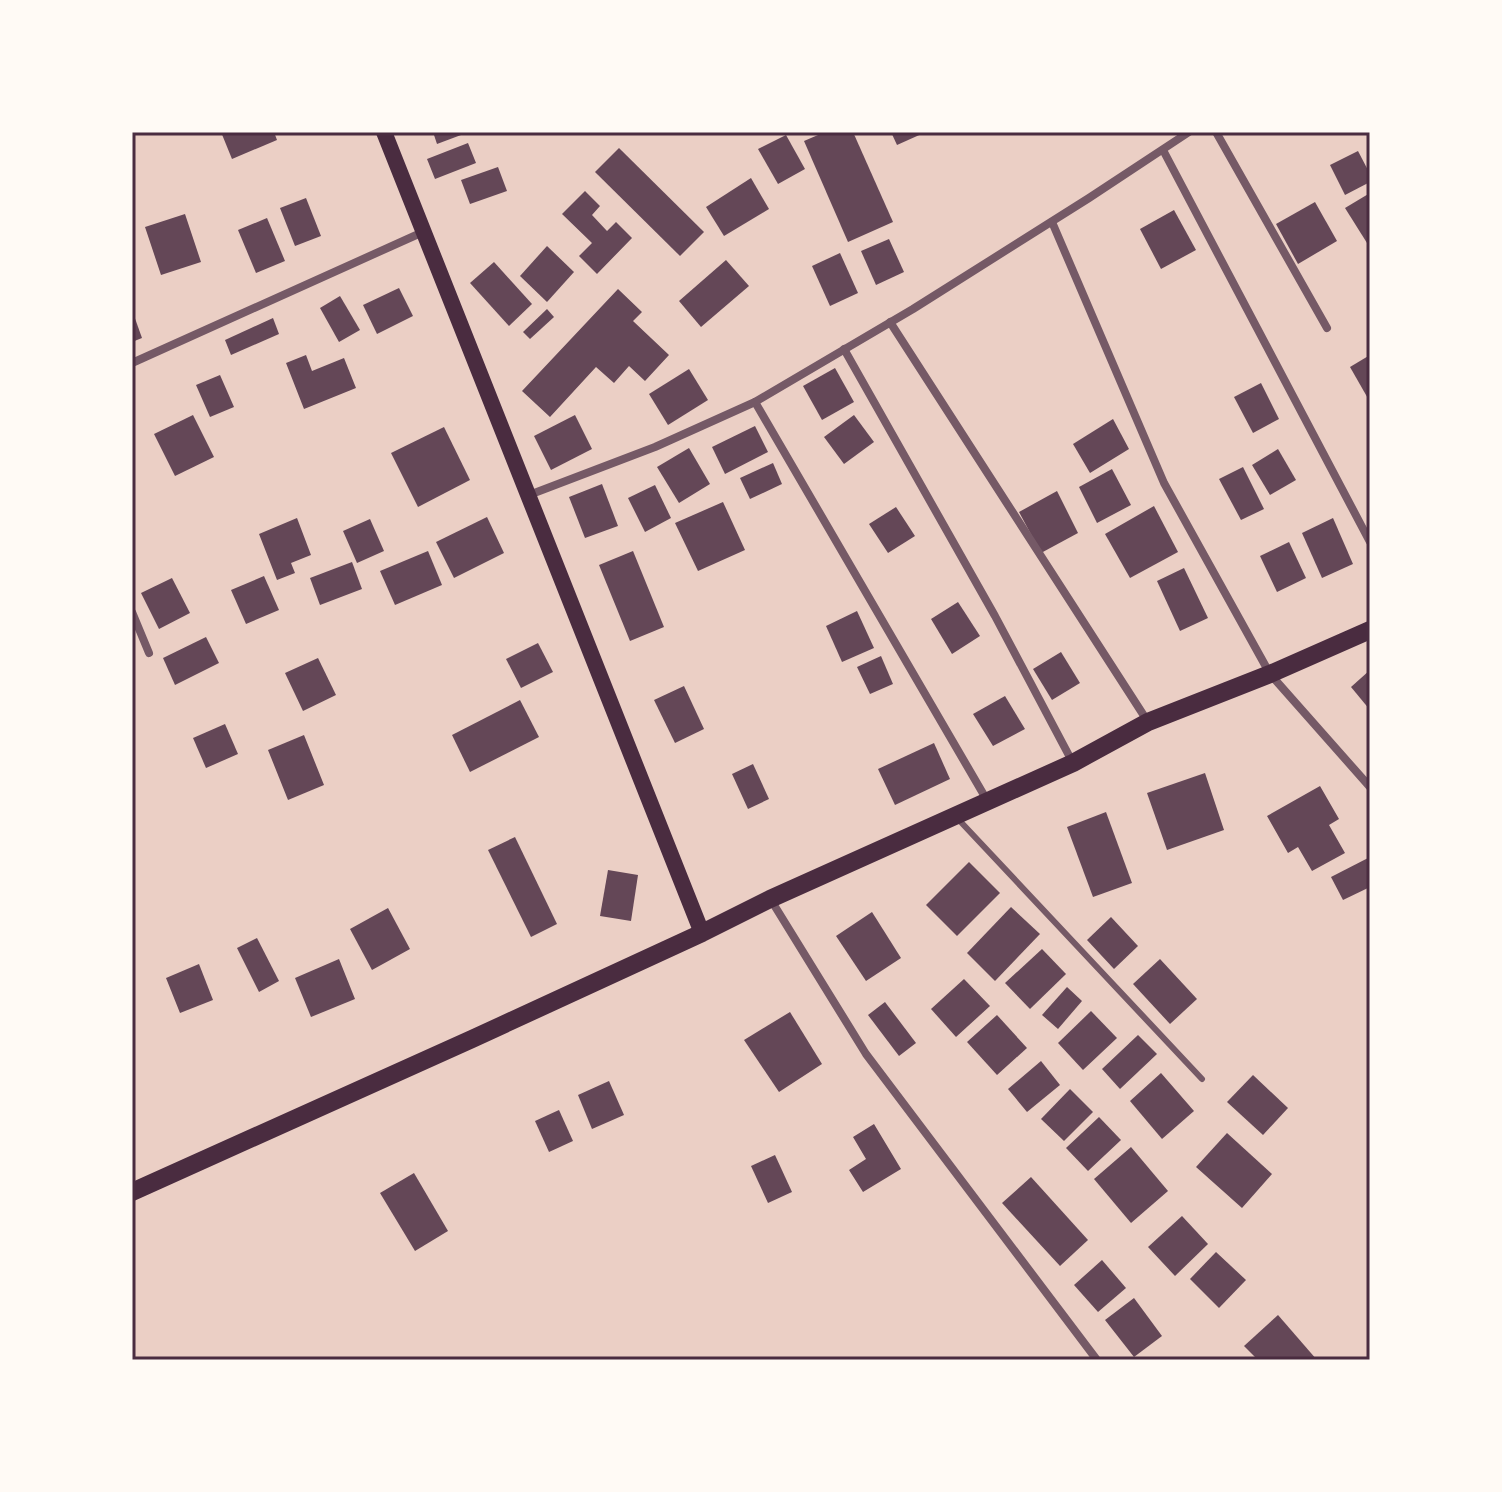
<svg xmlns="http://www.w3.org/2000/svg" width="1502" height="1492" viewBox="0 0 1502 1492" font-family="'Public Sans',sans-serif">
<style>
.green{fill:#ebcfc5}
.building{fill:#644757}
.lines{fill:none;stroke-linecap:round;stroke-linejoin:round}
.service{stroke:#755966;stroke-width:6}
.minor{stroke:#755966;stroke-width:8}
.secondary{stroke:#4a2c40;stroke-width:16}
.primary{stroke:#4a2c40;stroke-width:18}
.neatline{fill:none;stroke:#4a2c40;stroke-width:3}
</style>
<rect width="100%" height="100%" fill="#f7e1d7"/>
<rect class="green" x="132" y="132" width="1238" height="1228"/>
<g class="building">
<polygon points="221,132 274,132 277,140 232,159"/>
<polygon points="433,132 460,132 461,135 437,144"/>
<polygon points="825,132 853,132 893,222 848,242 804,141"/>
<polygon points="891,132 926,132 897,145"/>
<polygon points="786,135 805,169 778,184 758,149"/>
<polygon points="468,143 476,163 435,179 427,159"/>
<polygon points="619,148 704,232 680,256 595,172"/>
<polygon points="1358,151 1370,174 1370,182 1345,195 1330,165"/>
<polygon points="498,167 507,191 470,204 461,180"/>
<polygon points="751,178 769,209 724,236 706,207"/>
<polygon points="585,191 600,206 592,215 607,231 616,222 632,238 597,274 579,256 592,243 562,214"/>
<polygon points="1370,193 1370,241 1367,243 1345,208"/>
<polygon points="306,198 321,236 295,246 280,208"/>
<polygon points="1315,202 1337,241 1298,264 1276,224"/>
<polygon points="1174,210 1196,250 1161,269 1140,229"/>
<polygon points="185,214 201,262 161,275 145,227"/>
<polygon points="267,218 285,261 256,273 238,230"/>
<polygon points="889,239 904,272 876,285 861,251"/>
<polygon points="547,246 574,272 547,302 520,276"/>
<polygon points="840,253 858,293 830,306 812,266"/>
<polygon points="726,260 749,286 701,327 679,301"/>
<polygon points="494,262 532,304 509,326 470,283"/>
<polygon points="399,288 413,316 377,334 363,305"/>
<polygon points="618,289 642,312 633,321 669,355 645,381 629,366 614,383 596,367 550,417 522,391"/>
<polygon points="340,296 360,330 339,342 320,308"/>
<polygon points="547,309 554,317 530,339 523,332"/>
<polygon points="132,310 142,338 132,342"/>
<polygon points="273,318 279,334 231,355 225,340"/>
<polygon points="306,355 312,371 344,358 356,388 304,409 286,363"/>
<polygon points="1370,355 1370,402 1350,367"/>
<polygon points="835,368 854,402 822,420 803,386"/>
<polygon points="689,369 708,400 668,425 649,394"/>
<polygon points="220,375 234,407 210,417 196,385"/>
<polygon points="1261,383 1279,419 1253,433 1234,397"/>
<polygon points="193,415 214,457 175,476 154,434"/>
<polygon points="575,415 592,449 551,470 534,436"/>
<polygon points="854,415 874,442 844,464 824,437"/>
<polygon points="1113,419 1129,449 1090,473 1073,444"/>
<polygon points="755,426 768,452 725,474 712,447"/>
<polygon points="444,427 470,480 418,507 391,453"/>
<polygon points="689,448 710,484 679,503 657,467"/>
<polygon points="1278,449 1296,480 1270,495 1252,465"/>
<polygon points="773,463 782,484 750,499 740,478"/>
<polygon points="1243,467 1264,509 1241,520 1219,479"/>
<polygon points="1112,469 1131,505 1097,523 1079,487"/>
<polygon points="602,484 618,526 585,538 569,497"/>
<polygon points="655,485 671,518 645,532 628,498"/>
<polygon points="1057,491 1078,533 1041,553 1019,512"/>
<polygon points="723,502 745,550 698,571 675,523"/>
<polygon points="1154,506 1178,552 1130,578 1105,534"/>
<polygon points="896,507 915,536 888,553 869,524"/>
<polygon points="487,517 504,553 454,578 436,542"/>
<polygon points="297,518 311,555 291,563 295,573 277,580 259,534"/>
<polygon points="1333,518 1353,564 1322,578 1302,533"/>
<polygon points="370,519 384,551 357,563 343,531"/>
<polygon points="1289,542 1306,578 1277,592 1260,556"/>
<polygon points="428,551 442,585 395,605 380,571"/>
<polygon points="633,551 664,627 630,641 599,565"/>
<polygon points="352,562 362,589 320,605 310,578"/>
<polygon points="1184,568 1208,618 1180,631 1157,581"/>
<polygon points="264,576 279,610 246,624 231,590"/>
<polygon points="172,578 190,613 159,629 141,593"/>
<polygon points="958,602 980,636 952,654 931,619"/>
<polygon points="857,611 874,648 842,662 826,626"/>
<polygon points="206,637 219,663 175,685 163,658"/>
<polygon points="538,643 553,672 521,688 506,659"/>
<polygon points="1061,652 1080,683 1052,700 1033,669"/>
<polygon points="881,656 893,684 870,694 857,667"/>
<polygon points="318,658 336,695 303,711 285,673"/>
<polygon points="1370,670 1370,710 1351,687"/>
<polygon points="684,686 704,729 675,743 654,700"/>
<polygon points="1005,696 1025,729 993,746 973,714"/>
<polygon points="520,700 539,737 470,772 452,735"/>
<polygon points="225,724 238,754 206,768 193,738"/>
<polygon points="304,735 324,785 288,800 268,750"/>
<polygon points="934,743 950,779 895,805 878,769"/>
<polygon points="753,764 769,799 748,809 732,774"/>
<polygon points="1205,773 1224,830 1167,850 1147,793"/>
<polygon points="1320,786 1339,819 1329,825 1345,853 1312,871 1298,847 1288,853 1267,816"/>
<polygon points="1106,812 1132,883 1093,897 1067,827"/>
<polygon points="515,837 557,924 531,937 488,850"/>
<polygon points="1370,857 1370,887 1343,900 1331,877"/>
<polygon points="969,862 1000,893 957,936 926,905"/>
<polygon points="608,870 638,875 631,921 600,916"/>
<polygon points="1011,907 1040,934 995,981 967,953"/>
<polygon points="388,908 410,949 372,970 350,929"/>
<polygon points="872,912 901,958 866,981 836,936"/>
<polygon points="1111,917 1138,946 1114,969 1087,940"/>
<polygon points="257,938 279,981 259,992 237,948"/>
<polygon points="1042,949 1066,974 1030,1009 1005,983"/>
<polygon points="339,959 355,999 311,1017 295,978"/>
<polygon points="1160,959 1197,999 1170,1024 1133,984"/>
<polygon points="199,964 213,1000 180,1013 166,978"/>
<polygon points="964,979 990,1006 956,1037 931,1009"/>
<polygon points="1067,987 1082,1001 1058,1029 1042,1015"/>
<polygon points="885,1002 916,1043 899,1056 868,1015"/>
<polygon points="1091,1011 1117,1038 1083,1070 1058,1043"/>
<polygon points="790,1012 822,1064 779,1092 744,1040"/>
<polygon points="997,1015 1027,1048 997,1075 967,1042"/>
<polygon points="1138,1035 1157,1054 1120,1089 1102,1069"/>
<polygon points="1041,1061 1060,1085 1027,1112 1008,1089"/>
<polygon points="1161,1073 1194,1111 1162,1139 1130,1101"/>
<polygon points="1253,1075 1288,1108 1263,1135 1227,1102"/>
<polygon points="609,1081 624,1115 592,1129 578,1095"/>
<polygon points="1070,1089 1093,1112 1064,1141 1041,1119"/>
<polygon points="559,1110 573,1141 549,1152 535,1121"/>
<polygon points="1099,1117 1121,1140 1088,1171 1066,1148"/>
<polygon points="874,1124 901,1169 863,1192 849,1170 866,1159 853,1137"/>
<polygon points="1227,1133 1272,1174 1242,1208 1196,1167"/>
<polygon points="1131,1147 1168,1191 1131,1223 1094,1179"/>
<polygon points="775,1155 792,1192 768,1203 751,1166"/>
<polygon points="414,1173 448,1231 415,1251 380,1193"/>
<polygon points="1031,1177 1088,1240 1060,1266 1002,1203"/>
<polygon points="1182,1216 1208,1244 1175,1276 1148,1247"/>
<polygon points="1216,1252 1246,1280 1219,1308 1190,1279"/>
<polygon points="1102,1260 1126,1288 1098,1312 1074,1285"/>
<polygon points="1134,1298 1162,1336 1134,1357 1105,1320"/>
<polygon points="1278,1315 1317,1360 1258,1360 1244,1346"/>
</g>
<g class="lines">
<polyline class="service" points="958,819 1202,1079"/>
<g class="minor">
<polyline points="1216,132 1327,328"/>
<polyline points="1163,150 1370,542"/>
<polyline points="1052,222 1164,483 1270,674 1370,787"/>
<polyline points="890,322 1148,722"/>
<polyline points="844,349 995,616 1073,763"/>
<polyline points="132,363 423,232"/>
<polyline points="755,402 988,802"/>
<polyline points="529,495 655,447 755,402 913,309 1089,198 1189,132"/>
<polyline points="132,612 149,653"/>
<polyline points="771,900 866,1054 1097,1360"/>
</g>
<polyline class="secondary" points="384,132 702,933"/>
<polyline class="primary" points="132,1192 472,1039 702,933 770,899 1073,763 1148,722 1270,674 1370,630"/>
</g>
<rect width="1502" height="1492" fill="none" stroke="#fffaf5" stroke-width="268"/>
<rect x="134" y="134" width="1234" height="1224" class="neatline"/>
</svg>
